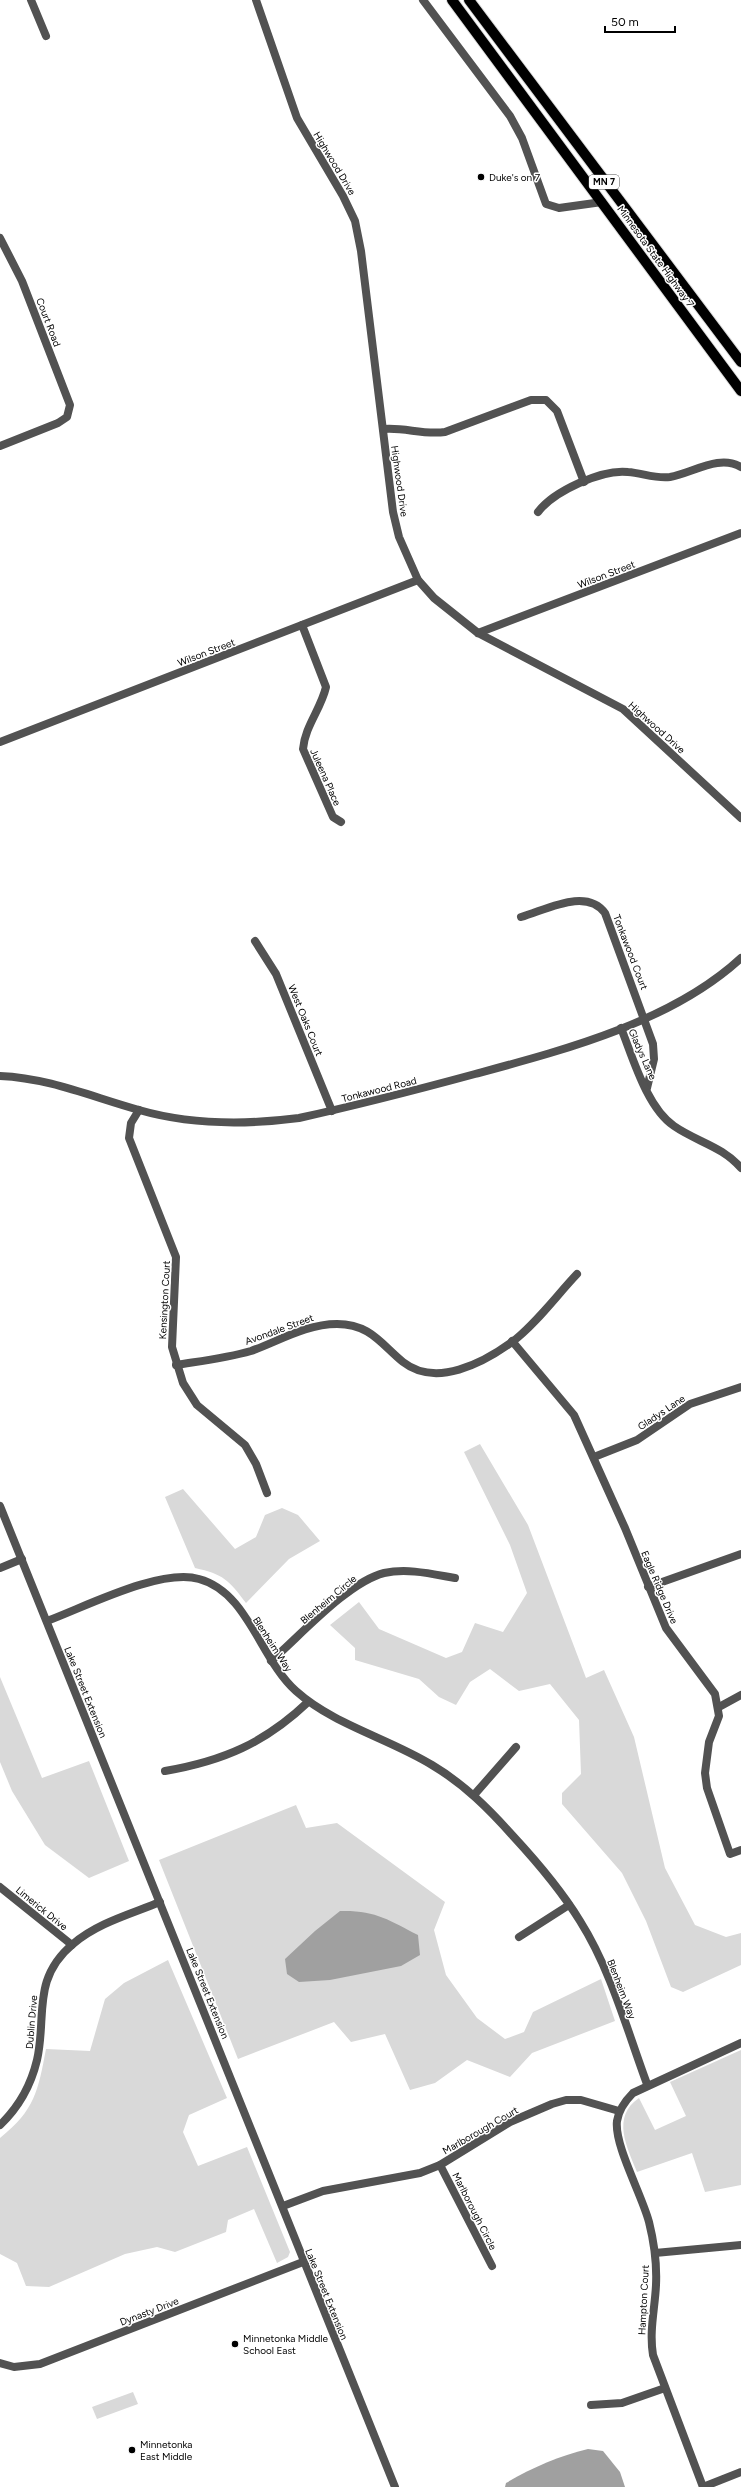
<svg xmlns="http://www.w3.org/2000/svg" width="741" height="2487" viewBox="0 0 741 2487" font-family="Figtree,sans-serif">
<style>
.green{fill:#d9d9d9}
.water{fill:#a0a0a0}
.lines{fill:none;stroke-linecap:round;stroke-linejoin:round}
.primary-casing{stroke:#dbdbdb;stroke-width:12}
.minor{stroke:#525252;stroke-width:8}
.tertiary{stroke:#525252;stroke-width:8}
.primary{stroke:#000;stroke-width:10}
.poi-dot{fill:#000;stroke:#fff;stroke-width:1.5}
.labels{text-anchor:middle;stroke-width:3;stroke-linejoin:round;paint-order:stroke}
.shield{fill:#fff;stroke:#4c4c4c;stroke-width:1}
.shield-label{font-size:9px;font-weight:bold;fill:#000}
.street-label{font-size:10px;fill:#000;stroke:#fff}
.poi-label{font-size:10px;fill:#000;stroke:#fff;text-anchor:start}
</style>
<rect width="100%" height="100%" fill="#fff"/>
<g class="green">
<polygon points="480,1444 528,1525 586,1678 604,1670 634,1737 665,1868 695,1925 726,1937 741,1933 741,1965 683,1992 671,1987 646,1921 622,1873 562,1804 562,1793 581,1774 579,1720 550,1684 519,1691 490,1669 470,1682 456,1705 439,1697 419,1679 355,1660 355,1648 330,1625 359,1602 379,1629 446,1658 462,1652 475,1623 503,1632 527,1593 510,1545 464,1452"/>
<path d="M183,1489l52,60 21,-12 9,-22 17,-7 16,7 22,26 -31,18 -43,44c-17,-23 -23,-29 -51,-35l-30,-71z"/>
<polygon points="0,1677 42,1778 89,1761 129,1861 89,1878 45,1845 12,1791 0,1762"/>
<polygon points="296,1805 306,1828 337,1823 445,1902 434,1930 446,1975 477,2018 505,2039 524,2032 533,2012 601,1979 615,2021 532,2053 510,2077 467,2060 435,2083 410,2090 385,2034 351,2042 334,2022 238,2059 159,1860"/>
<path d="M168,1960l59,138 -38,17 -6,17 15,34 49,-19 43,105 -2,5 -11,6 -23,-54 -26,11 -2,12 -51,20 -18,-5 -32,7 -76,33 -23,-1 -9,-23 -17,-9v-116c35,-28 38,-47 46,-89l44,2 15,-52 19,-16z"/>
<path d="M741,2050v135l-36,7 -13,-39 -55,19c-10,-25 -26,-55 2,-74l16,32 31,-14 -16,-34z"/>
<polygon points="133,2392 138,2404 97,2419 92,2407"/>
</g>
<g class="water">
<path d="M340,1911c35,-1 49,9 78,24l2,20 -19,11 -71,14 -31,2 -12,-8 -2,-15 30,-28z"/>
<path d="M588,2449l15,2 17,21 5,15h-120l1,-4c25,-15 53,-27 82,-34z"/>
</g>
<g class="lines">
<g class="primary-casing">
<g id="primary">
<polyline points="452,0 741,391"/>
<polyline points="469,0 741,362"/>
</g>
</g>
<g class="minor">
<polyline points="31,0 46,36"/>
<polyline points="256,0 297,118 343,196 355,221 361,251 393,512 399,537 418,580 434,598 478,633 623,709 741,818"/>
<polyline points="0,238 22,281 70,405 67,417 58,423 0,446"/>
<path d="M383,429c22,-2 39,6 62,3l86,-32h15l11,11 27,71"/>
<path d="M538,512c16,-21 64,-43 90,-40 14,1 28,7 42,5 23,-4 49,-23 71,-10"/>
<path d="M302,625l24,62c-5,22 -21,39 -23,62l30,68 8,5"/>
<polyline points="478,633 741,533"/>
<polyline points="0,742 418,580"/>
<path d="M521,917c25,-7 65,-30 84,-4l48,131 1,15 -7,29"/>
<polyline points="255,941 276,974 332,1111"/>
<path d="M621,1028c12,30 26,80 53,98 23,16 48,20 67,42"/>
<polyline points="139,1110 131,1123 129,1138 176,1257 172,1347 183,1383 197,1405 245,1445 256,1464 267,1493"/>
<polyline points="512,1341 574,1415 625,1528 666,1628 715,1694 719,1716 709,1742 705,1773 707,1788 730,1854 741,1850"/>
<path d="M176,1365c25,-4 51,-7 75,-14 28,-10 55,-27 86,-27 33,0 44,20 66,38 33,26 80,1 109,-20 23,-17 45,-47 65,-68"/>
<polyline points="594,1457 637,1440 690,1404 741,1387"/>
<polyline points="0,1568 22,1559"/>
<polyline points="648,1587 741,1554"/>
<path d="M47,1621c38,-14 113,-53 152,-42 49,13 61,80 97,112 38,34 92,47 136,74 32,19 57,44 81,71 25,27 48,54 67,85 31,49 47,109 67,163"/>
<path d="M271,1661c29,-25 77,-79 113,-88 24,-5 48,1 71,5"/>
<polyline points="719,1707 741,1695"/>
<path d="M165,1771c58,-10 100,-28 143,-69"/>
<polyline points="474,1795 516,1747"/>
<polyline points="0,1887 72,1945"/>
<polyline points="519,1937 569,1905"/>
<path d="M0,2125c19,-18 31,-40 37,-65 10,-43 -6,-81 36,-116 24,-21 58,-30 87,-42"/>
<polyline points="440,2165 492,2266"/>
<polyline points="283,2206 323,2191 420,2173 440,2165 510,2122 552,2104 566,2100 581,2100 619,2111"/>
<polyline points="655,2253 741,2245"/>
<polyline points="0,2363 14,2367 40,2364 303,2262"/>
<polyline points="591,2405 622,2403 665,2388"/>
<path d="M703,2487l-50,-132c-4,-24 2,-47 3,-70 1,-21 -2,-43 -7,-63 -7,-27 -35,-77 -32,-101 2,-12 8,-20 16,-28l108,-50"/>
<polyline points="703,2487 741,2472"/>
</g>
<g class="tertiary">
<polyline points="423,0 510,116 522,138 546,204 559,208 602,202"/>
<path d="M0,1076c49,2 92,21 139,34 52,15 106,15 160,8 59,-13 117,-28 176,-44 89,-24 197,-52 266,-116"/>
<polyline points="0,1506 395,2487"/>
</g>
<use href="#primary" class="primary"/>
</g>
<g class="poi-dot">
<circle cx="481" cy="177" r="4"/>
<circle cx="235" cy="2344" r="4"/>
<circle cx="132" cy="2450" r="4"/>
</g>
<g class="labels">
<rect class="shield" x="589" y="175" width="30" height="14" rx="3"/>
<g class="shield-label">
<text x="604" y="185">MN 7</text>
</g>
<g class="street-label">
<text transform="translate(335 163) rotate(59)" y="4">Highwood Drive</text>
<text transform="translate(656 256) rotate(54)" y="4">Minnesota State Highway 7</text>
<text transform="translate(49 322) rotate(69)" y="4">Court Road</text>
<text transform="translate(400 481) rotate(82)" y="4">Highwood Drive</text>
<text transform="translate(606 574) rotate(-21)" y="4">Wilson Street</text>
<text transform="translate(206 652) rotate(-21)" y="4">Wilson Street</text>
<text transform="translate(657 727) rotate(42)" y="4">Highwood Drive</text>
<text transform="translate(326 777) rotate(66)" y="4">Juleena Place</text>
<text transform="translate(631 952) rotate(69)" y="4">Tonkawood Court</text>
<text transform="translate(306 1020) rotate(68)" y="4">West Oaks Court</text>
<text transform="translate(643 1054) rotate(66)" y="4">Gladys Lane</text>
<text transform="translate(379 1089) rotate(-14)" y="4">Tonkawood Road</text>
<text transform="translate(164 1300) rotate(-87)" y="4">Kensington Court</text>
<text transform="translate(279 1329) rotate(-20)" y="4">Avondale Street</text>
<text transform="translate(661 1412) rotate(-34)" y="4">Gladys Lane</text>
<text transform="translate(660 1587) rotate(67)" y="4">Eagle Ridge Drive</text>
<text transform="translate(328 1599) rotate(-40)" y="4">Blenheim Circle</text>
<text transform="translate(273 1644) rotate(57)" y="4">Blenheim Way</text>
<text transform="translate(86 1692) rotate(68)" y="4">Lake Street Extension</text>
<text transform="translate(42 1908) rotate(39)" y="4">Limerick Drive</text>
<text transform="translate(622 1989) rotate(69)" y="4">Blenheim Way</text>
<text transform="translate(208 1993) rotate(68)" y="4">Lake Street Extension</text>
<text transform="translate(31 2022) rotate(-85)" y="4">Dublin Drive</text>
<text transform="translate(480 2130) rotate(-30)" y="4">Marlborough Court</text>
<text transform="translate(475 2211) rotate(63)" y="4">Marlborough Circle</text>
<text transform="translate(327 2294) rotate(68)" y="4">Lake Street Extension</text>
<text transform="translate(643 2300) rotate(-87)" y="4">Hampton Court</text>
<text transform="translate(149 2311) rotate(-21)" y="4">Dynasty Drive</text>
</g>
<g class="poi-label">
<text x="489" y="181">Duke's on 7</text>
<text x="243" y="2342">Minnetonka Middle<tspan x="243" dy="12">School East</tspan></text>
<text x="140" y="2448">Minnetonka<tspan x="140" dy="12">East Middle</tspan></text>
</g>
</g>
<path d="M605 26v6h70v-6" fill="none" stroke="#000000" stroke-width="2"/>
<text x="611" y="26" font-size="12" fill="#000000" stroke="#ffffff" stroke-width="3" paint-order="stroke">50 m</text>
</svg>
